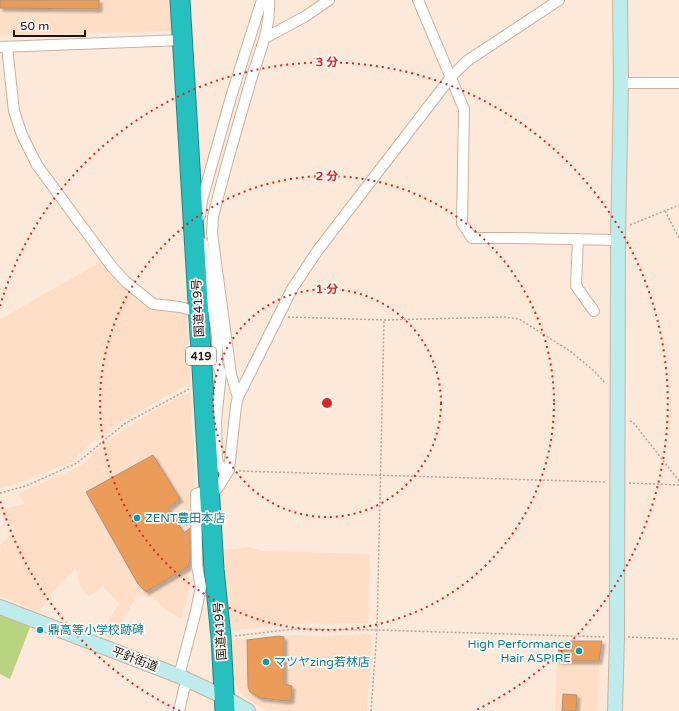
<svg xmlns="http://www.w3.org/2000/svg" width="679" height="711" viewBox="0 0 679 711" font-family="'Varela Round','Noto Sans JP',sans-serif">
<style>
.built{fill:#fedec7}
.pitch{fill:#b8d480}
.building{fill:#eb9c58;stroke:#aa9382;filter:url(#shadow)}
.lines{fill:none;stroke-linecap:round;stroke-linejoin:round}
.street-casing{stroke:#cab2a0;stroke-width:12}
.secondary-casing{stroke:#cab2a0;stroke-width:16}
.highway-casing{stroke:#248482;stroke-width:21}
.path{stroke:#b6a599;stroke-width:1.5;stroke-dasharray:2 2;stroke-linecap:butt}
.street{stroke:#fff;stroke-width:10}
.secondary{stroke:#beecec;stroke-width:14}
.highway{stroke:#27c0c0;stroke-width:19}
.ring{fill:none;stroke:#d62828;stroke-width:2;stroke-dasharray:2 4}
.culture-dot{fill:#0f9aa8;stroke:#fef9f5;stroke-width:1.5}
.labels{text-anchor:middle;stroke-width:3.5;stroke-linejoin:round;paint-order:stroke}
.shield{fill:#fef9f5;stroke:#605953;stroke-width:1}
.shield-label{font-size:11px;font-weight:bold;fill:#1d140e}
.street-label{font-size:12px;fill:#1d140e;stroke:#fef9f5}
.culture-label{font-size:12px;fill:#0d838f;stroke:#fef9f5;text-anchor:start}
.centre{fill:#d62828;stroke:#fef9f5;stroke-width:2}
.ring-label{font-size:12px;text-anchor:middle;font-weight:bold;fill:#d62828;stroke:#fef9f5;stroke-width:3.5;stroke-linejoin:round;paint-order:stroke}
</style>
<defs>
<filter id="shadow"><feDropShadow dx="3" dy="3" stdDeviation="1" flood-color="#0004"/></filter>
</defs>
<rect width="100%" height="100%" fill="#fde9da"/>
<g class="built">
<polygon points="0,0 174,0 175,31 0,35"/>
<polygon points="101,262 112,274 147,305 187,315 190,383 110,428 111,432 93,441 72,462 21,482 0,488 0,319"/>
<polygon points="190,392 195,485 189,490 192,560 188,584 191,585 181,619 165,609 153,597 148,597 138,593 112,639 102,635 106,624 119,604 103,586 89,596 80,586 76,568 58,585 39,612 3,597 0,593 0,554 2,550 0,548 0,545 16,530 0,513 0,510 24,504 19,493 81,466 102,444 160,407"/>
<polygon points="250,547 262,551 370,554 368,623 286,624 231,631 229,599 222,550"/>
<polygon points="367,634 372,635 367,711 267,711 243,696 234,682 231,640 299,635 313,636"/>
<polygon points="557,661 599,661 598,711 555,711"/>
</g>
<polygon class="pitch" points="0,611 32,622 10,679 0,674"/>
<g class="building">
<polygon points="0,0 99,0 99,9 0,8"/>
<polygon points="153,455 180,499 168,508 184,533 190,528 190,559 188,567 146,592 138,584 86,492"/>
<polygon points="279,636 284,637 284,684 292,686 291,700 287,701 260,698 250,692 248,687 247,640"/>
<polygon points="560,641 602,641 599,661 557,661"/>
<polygon points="563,694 577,695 576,711 562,711"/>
</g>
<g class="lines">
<g class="street-casing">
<g id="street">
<polyline points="418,0 464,109 462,223 472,238 513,238 618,240"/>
<polyline points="265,38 306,16 329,0"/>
<polyline points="0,47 183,40"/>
<polyline points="7,47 14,111 22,135 37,165 112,267 126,282 153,304 180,307 198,312"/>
<polyline points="621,83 679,83"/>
<polyline points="200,216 202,200 231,97 262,0"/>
<polyline points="578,239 576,286 594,311"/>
<polyline points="203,243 217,336 217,364 221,373 216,420 217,462 226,473"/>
<path d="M238,397l-7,-23 -19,-141 1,-16c11,-46 25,-92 38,-137 8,-27 20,-51 18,-80"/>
<polyline points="179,676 196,611 201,587 197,566 196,494 210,489 217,489 229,470 236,406 238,397 292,289 318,250 451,77 467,61 559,0"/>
<polyline points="179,711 184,689 188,680"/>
</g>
</g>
<g class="secondary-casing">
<g id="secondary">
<polyline points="0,607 179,676 224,697 248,711"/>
<polyline points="615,711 617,637 618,240 621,83 620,0"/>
</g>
</g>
<g class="highway-casing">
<polyline id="highway" points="180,0 214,569 221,637 225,711"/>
</g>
<g class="path">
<polyline points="665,211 679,238"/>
<polyline points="630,225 679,205"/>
<polyline points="288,317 384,320 504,317 519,319 570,351 594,371 606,384"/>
<polyline points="630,421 633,422 679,481"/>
<polyline points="239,471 605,482"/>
<polyline points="629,483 679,485"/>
<polyline points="0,493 26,486 77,463 124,424 189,389"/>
<polyline points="235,636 294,629 377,630 605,637"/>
<polyline points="628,637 679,639"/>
<polyline points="371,711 377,630 384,320"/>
</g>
<use href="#street" class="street"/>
<use href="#secondary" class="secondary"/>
<use href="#highway" class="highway"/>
</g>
<g class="ring">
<circle cx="327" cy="403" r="114"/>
<circle cx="327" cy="403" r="227"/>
<path d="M180 711A341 341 0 0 1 0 500M0 306A341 341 0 1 1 474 711"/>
</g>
<g class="culture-dot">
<circle cx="137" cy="518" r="4"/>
<circle cx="40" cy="630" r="4"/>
<circle cx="579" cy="651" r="4"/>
<circle cx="266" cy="662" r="4"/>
</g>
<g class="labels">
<rect class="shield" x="186" y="347" width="30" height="18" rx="3"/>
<g class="shield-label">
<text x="201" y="360">419</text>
</g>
<g class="street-label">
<text transform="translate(198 308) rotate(-93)" y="4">国道419号</text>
<text transform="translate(220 631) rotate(-94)" y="4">国道419号</text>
<text transform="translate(135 659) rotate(21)" y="4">平針街道</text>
</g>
<g class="culture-label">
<text x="145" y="522">ZENT豊田本店</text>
<text x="48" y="634">鼎高等小学校跡碑</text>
<text x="571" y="648" text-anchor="end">High Performance<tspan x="571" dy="14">Hair ASPIRE</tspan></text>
<text x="274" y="666">マツヤzing若林店</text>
</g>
</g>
<circle cx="327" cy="403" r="6" class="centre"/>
<g class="ring-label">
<text x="327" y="66">3 分</text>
<text x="327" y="180">2 分</text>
<text x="327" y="293">1 分</text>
</g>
<path d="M14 30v6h71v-6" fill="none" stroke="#1d140e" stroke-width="2"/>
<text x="20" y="30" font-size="12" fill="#1d140e" stroke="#fef9f5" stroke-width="3" paint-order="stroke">50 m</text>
</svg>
